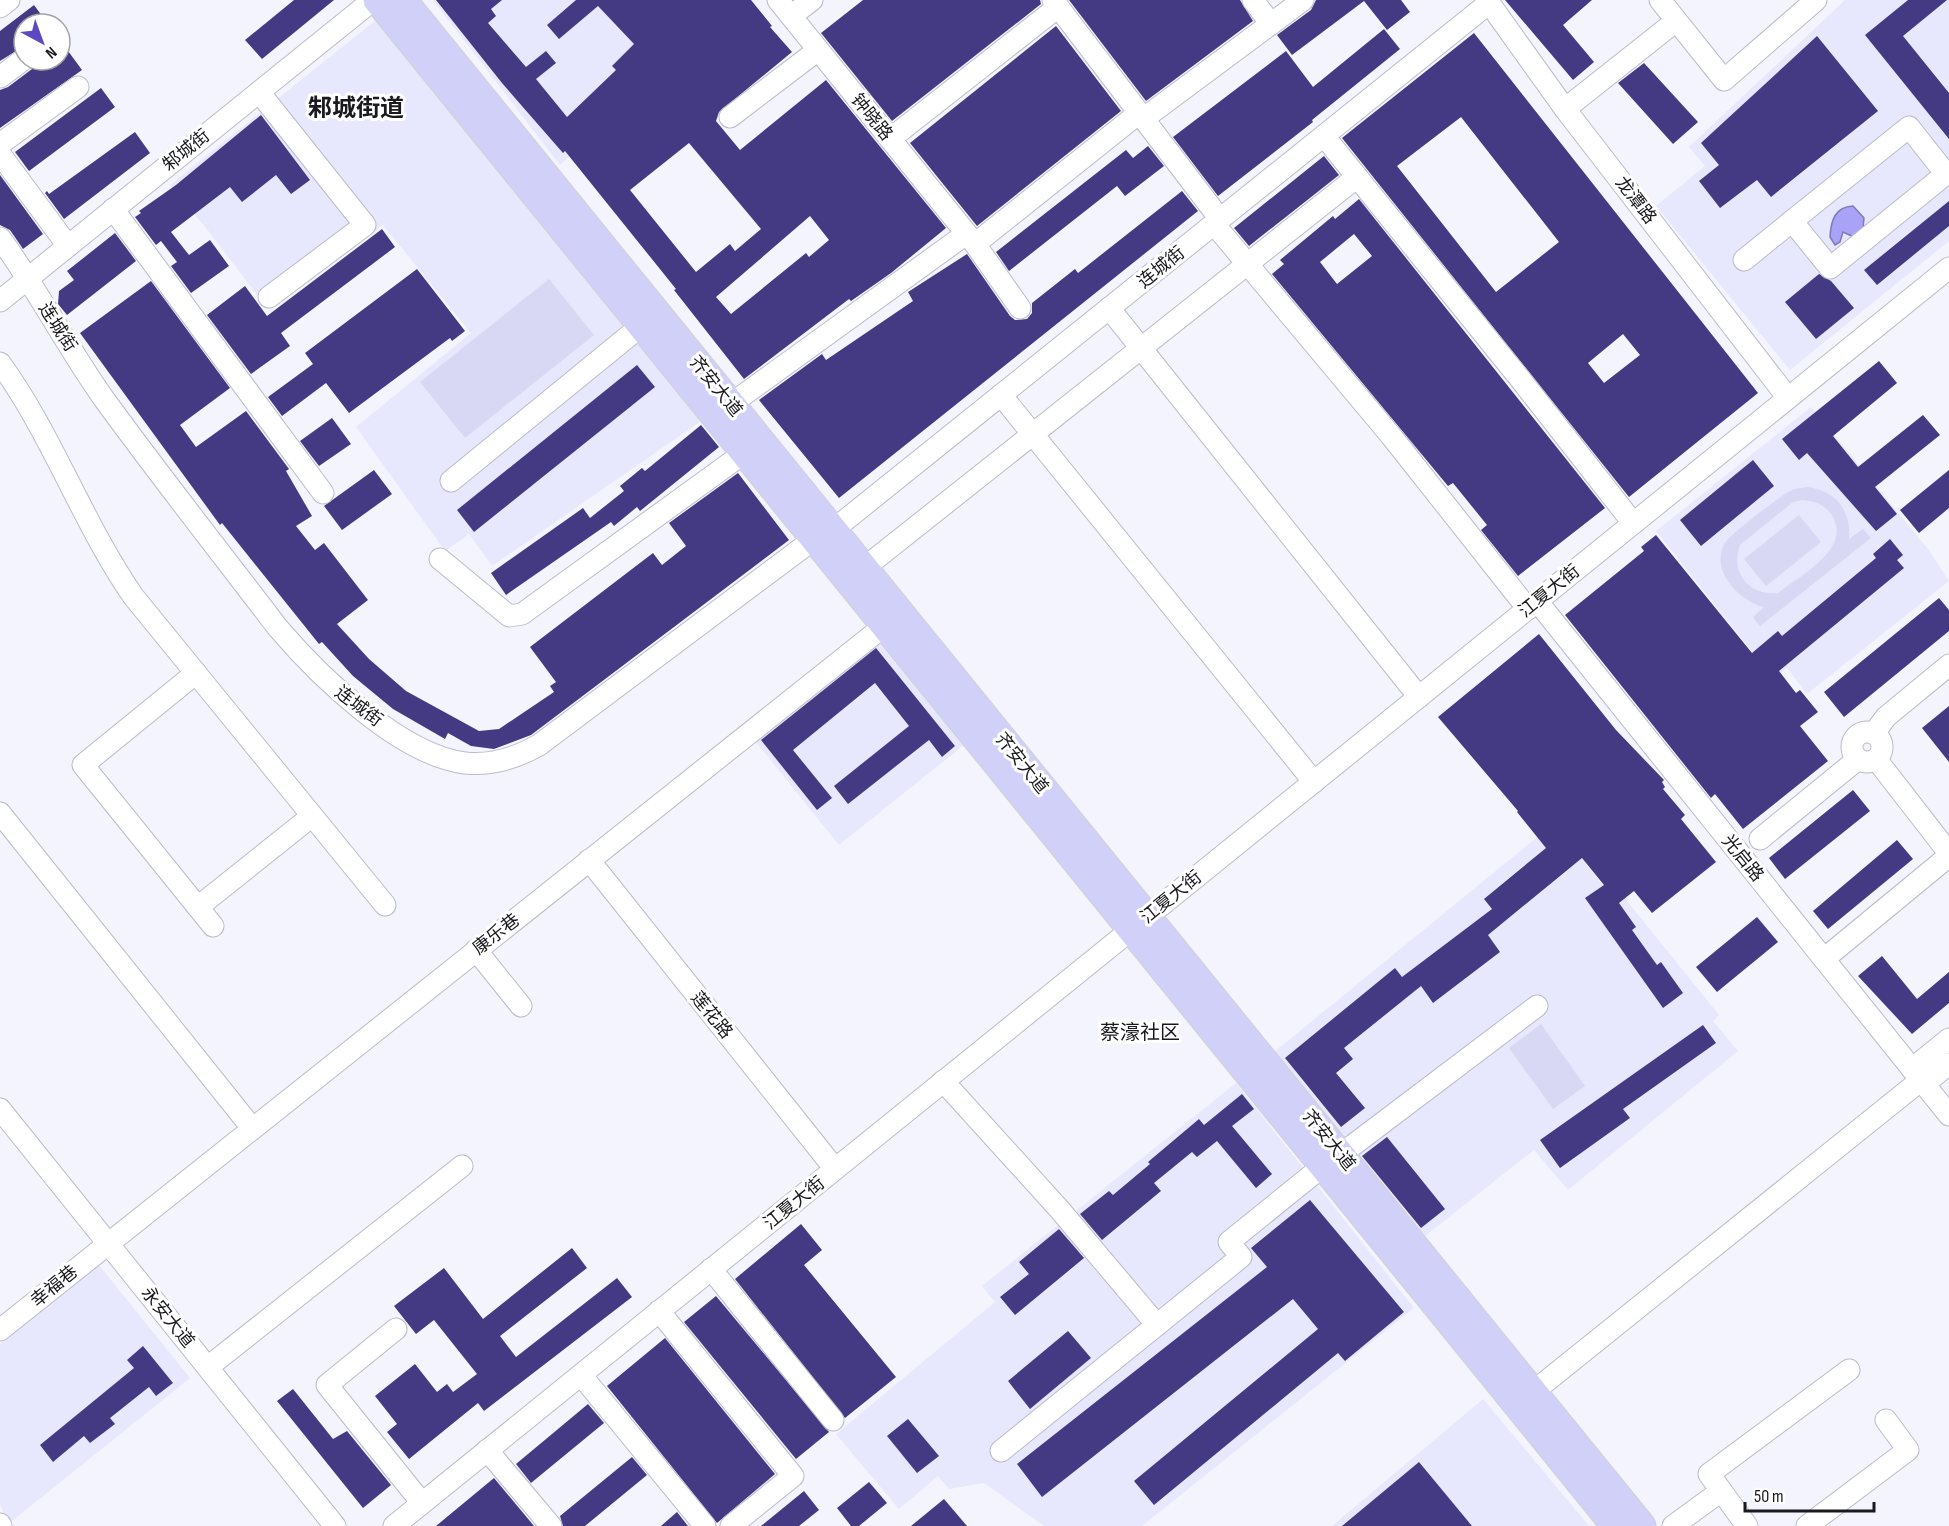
<svg xmlns="http://www.w3.org/2000/svg" width="1949" height="1526" viewBox="0 0 1949 1526" font-family="'Sofia Sans Condensed','Noto Sans SC',sans-serif">
<style>
.built{fill:#e7e7fe}
.green{fill:#d8d8f5;fill-rule:evenodd}
.water{fill:#a8a3f7;stroke:#7d7ab6;stroke-width:1.5}
.building{fill:#443a84;fill-rule:evenodd}
.lines{fill:none;stroke-linecap:round;stroke-linejoin:round}
.minor-casing{stroke:#bbbbca;stroke-width:23}
.major-casing{stroke:#d1d1d2;stroke-width:29}
.minor{stroke:#fff;stroke-width:21}
.major{stroke:#d1d0f8;stroke-width:27}
.labels{text-anchor:middle;stroke-width:6;stroke-linejoin:round;paint-order:stroke}
.street-label{font-size:18px;fill:#19191e;stroke:#fff}
.neighbourhood-label{font-size:20px;fill:#19191e;stroke:#fff}
.district-label{font-size:24px;font-weight:bold;fill:#19191e;stroke:#fff}
</style>
<rect width="100%" height="100%" fill="#f4f4fe"/>
<g class="built">
<polygon points="433,0 616,0 672,59 560,165"/>
<polygon points="1845,0 1949,0 1949,241 1790,370 1656,206 1705,166 1689,147"/>
<polygon points="377,19 701,421 492,566 469,534 445,551 356,427 471,333 383,225 268,309 206,228 170,185"/>
<polygon points="1811,407 1928,549 1949,581 1807,694 1787,668 1774,679 1656,531"/>
<polygon points="877,636 964,745 839,845 752,737"/>
<polygon points="1557,821 1588,860 1585,863 1603,885 1610,880 1719,1015 1713,1021 1738,1051 1568,1190 1534,1150 1425,1236 1273,1053"/>
<polygon points="1236,1083 1414,1308 1142,1526 1044,1526 984,1483 949,1489 938,1476 899,1509 836,1434 995,1302 982,1286"/>
<polygon points="98,1264 190,1378 7,1525 0,1503 0,1344"/>
<polygon points="1483,1399 1589,1526 1332,1526"/>
</g>
<g class="green">
<polygon points="549,279 594,335 465,438 420,382"/>
<path d="M1808,487c29,4 43,24 41,52l14,-10 8,9 -111,88 -7,-9 11,-10c-27,-6 -57,-41 -37,-67 8,-9 52,-43 63,-49 5,-3 12,-3 18,-4zM1802,500c13,1 24,5 31,17 18,33 -34,59 -55,76 -29,3 -48,-20 -38,-48l53,-43z"/>
<polygon points="1799,515 1821,542 1766,586 1744,559"/>
<polygon points="1541,1024 1585,1086 1553,1109 1509,1048"/>
</g>
<path class="water" d="M1853,206l11,12 -1,10 -9,9 -11,-5 -3,10 -5,3 -5,-8c1,-17 5,-30 23,-31z"/>
<g class="building">
<polygon points="294,0 334,0 262,59 245,40"/>
<path d="M436,0h66l-11,9 5,7 -8,7 38,44 20,-16 10,12 -20,16 31,38 49,-47 -4,-4 22,-22 -36,-38 -39,33 -12,-14 29,-25h175l21,26 -2,1 22,25 -73,60 -3,9 24,29 86,-70 120,148 -55,45 -40,28 -2,-2 -105,80 -70,-89 2,-1 -111,-138 -2,2 -61,-70zM689,143l72,86 -26,22 -5,-7 -34,28 -66,-82zM810,216l19,24 -20,17 -3,-4 -75,61 -15,-17z"/>
<polygon points="863,0 1040,0 1041,4 892,121 821,33"/>
<polygon points="1069,0 1240,0 1253,21 1146,101"/>
<polygon points="1316,0 1401,0 1410,12 1387,30 1364,1 1292,55 1277,35 1311,10"/>
<polygon points="1505,0 1592,0 1563,25 1594,62 1573,80"/>
<polygon points="1908,0 1947,0 1903,36 1949,93 1949,139 1865,35"/>
<polygon points="34,5 48,24 24,24 24,46 0,61 0,31"/>
<polygon points="1056,26 1121,111 977,226 910,143"/>
<polygon points="1384,29 1400,49 1312,120 1313,122 1218,196 1173,137 1286,51 1313,87"/>
<path d="M1474,33l284,360 -129,104 -287,-359zM1461,117l98,125 -63,50 -99,-126zM1623,334l17,21 -36,28 -16,-20z"/>
<polygon points="1817,36 1878,111 1771,197 1757,180 1720,208 1699,181 1719,165 1701,143"/>
<polygon points="60,40 82,70 0,128 0,90 8,87 44,60 60,60"/>
<polygon points="1644,63 1698,122 1673,144 1618,83"/>
<polygon points="101,88 115,107 29,171 15,152"/>
<polygon points="261,115 310,180 291,194 276,175 242,202 230,187 171,232 189,255 210,240 229,266 191,293 171,266 177,262 161,241 156,245 135,217 141,213 139,211 176,185"/>
<polygon points="135,132 150,153 64,219 45,193 47,191 49,194"/>
<polygon points="1148,146 1164,166 1125,196 1117,186 1009,271 996,252 1126,150 1133,158"/>
<polygon points="1324,156 1339,175 1249,246 1234,228"/>
<polygon points="0,175 43,234 23,249 10,230 0,225"/>
<polygon points="1182,191 1198,211 839,498 759,400 822,354 826,360 913,301 908,292 967,254 1010,316 1015,320 1027,319 1032,313 1032,303 1075,269 1078,273"/>
<path d="M1359,199l246,309 -87,68 -37,-46 6,-5 -34,-42 -5,3 -176,-212 12,-10 -4,-4 53,-44 2,3zM1354,234l18,22 -35,28 -17,-22z"/>
<polygon points="1949,201 1949,226 1877,285 1864,270"/>
<polygon points="382,229 395,247 281,333 290,346 251,374 207,315 245,286 267,316"/>
<polygon points="115,233 136,261 67,315 58,304 59,291 74,280 67,271"/>
<polygon points="417,269 465,331 452,341 450,338 349,413 326,383 282,416 268,397 313,364 305,353"/>
<polygon points="1819,274 1831,281 1854,308 1816,339 1785,302"/>
<polygon points="151,281 230,388 180,425 196,447 246,411 289,469 286,471 312,516 296,526 315,550 324,543 368,600 337,624 369,659 406,691 479,731 499,729 554,692 550,686 556,682 530,647 653,553 662,565 686,546 669,523 738,473 789,540 531,735 494,749 471,746 448,733 445,739 393,709 353,676 322,642 319,644 222,523 220,525 80,333"/>
<polygon points="1879,361 1897,383 1833,436 1858,467 1923,415 1940,435 1875,487 1897,514 1876,531 1807,453 1799,460 1782,439"/>
<polygon points="637,365 655,387 474,532 457,510"/>
<polygon points="332,418 351,444 319,466 300,441"/>
<polygon points="701,425 719,447 640,511 637,507 614,526 611,522 506,595 491,573 583,508 590,518 624,491 620,486 642,468 645,471"/>
<polygon points="1753,460 1774,486 1701,546 1680,520"/>
<polygon points="374,470 392,494 342,530 324,506"/>
<polygon points="1949,470 1949,508 1919,533 1900,510"/>
<polygon points="1656,535 1752,653 1778,631 1782,636 1876,558 1873,554 1890,539 1903,555 1897,560 1904,568 1779,671 1796,693 1800,690 1818,712 1800,726 1828,761 1743,829 1715,794 1711,798 1565,615 1644,551 1641,547"/>
<polygon points="1939,598 1949,610 1949,631 1844,717 1824,692"/>
<polygon points="1539,634 1616,730 1664,780 1662,782 1665,787 1663,789 1685,815 1681,819 1716,862 1652,913 1634,891 1619,903 1636,927 1632,930 1657,965 1661,962 1683,993 1663,1008 1585,898 1604,885 1582,858 1488,935 1500,952 1433,1003 1421,986 1344,1048 1353,1059 1336,1073 1365,1108 1341,1127 1285,1058 1395,968 1402,977 1492,909 1484,899 1546,848 1517,812 1518,811 1438,717"/>
<polygon points="876,648 955,746 942,757 929,740 848,804 834,786 909,726 875,683 793,750 832,798 817,810 761,740"/>
<polygon points="1949,706 1949,762 1922,728"/>
<polygon points="1853,790 1870,811 1785,879 1769,858"/>
<polygon points="1897,840 1913,859 1828,929 1813,911"/>
<polygon points="1757,917 1778,942 1717,992 1696,967"/>
<polygon points="1882,956 1917,999 1949,972 1949,1003 1912,1034 1858,976"/>
<polygon points="1703,1025 1716,1043 1623,1109 1630,1118 1560,1168 1540,1140"/>
<polygon points="1242,1094 1254,1109 1232,1126 1272,1174 1256,1188 1217,1141 1197,1157 1192,1152 1154,1183 1161,1191 1102,1240 1080,1214 1109,1191 1113,1195 1150,1164 1148,1162 1199,1119 1204,1125"/>
<polygon points="1387,1137 1445,1209 1421,1228 1362,1156"/>
<polygon points="1310,1200 1404,1312 1345,1361 1338,1353 1154,1505 1134,1481 1318,1329 1293,1299 1042,1497 1017,1464 1267,1267 1251,1248"/>
<polygon points="801,1224 822,1250 804,1265 896,1377 845,1418 735,1279"/>
<polygon points="1059,1229 1084,1258 1015,1315 1000,1297 1029,1274 1019,1262"/>
<polygon points="572,1248 587,1268 500,1336 516,1357 617,1278 632,1297 484,1411 478,1403 409,1459 387,1432 397,1424 375,1396 415,1364 437,1392 447,1384 453,1392 477,1374 434,1320 416,1334 394,1306 444,1268 483,1319"/>
<polygon points="716,1296 829,1432 796,1459 684,1322"/>
<polygon points="1068,1331 1091,1358 1030,1409 1008,1381"/>
<polygon points="665,1338 775,1474 717,1523 607,1386"/>
<polygon points="143,1346 173,1383 156,1396 149,1387 110,1418 115,1424 90,1443 84,1436 53,1462 40,1445 134,1368 127,1360"/>
<polygon points="293,1389 333,1439 347,1431 391,1485 363,1508 277,1401"/>
<polygon points="588,1404 604,1423 531,1483 516,1464"/>
<polygon points="908,1419 939,1456 917,1473 887,1436"/>
<polygon points="632,1457 647,1475 585,1526 563,1526 560,1516"/>
<polygon points="1419,1462 1472,1526 1342,1526"/>
<polygon points="494,1478 534,1526 436,1526"/>
<polygon points="869,1482 887,1503 859,1526 851,1526 837,1508"/>
<polygon points="804,1491 819,1510 799,1526 761,1526"/>
<polygon points="944,1499 967,1526 911,1526"/>
<polygon points="677,1512 688,1526 661,1526"/>
</g>
<g class="lines">
<g class="minor-casing">
<g id="minor">
<polyline points="778,0 975,244 1020,308"/>
<polyline points="1053,0 1220,219"/>
<polyline points="1253,0 1271,24"/>
<polyline points="1487,0 1565,109 1788,398"/>
<polyline points="1660,0 1724,80 1816,0"/>
<polyline points="0,7 9,0"/>
<polyline points="791,16 812,0"/>
<polyline points="0,77 24,59"/>
<polyline points="259,92 365,225 269,297"/>
<polyline points="1565,109 1676,21"/>
<polyline points="730,117 818,50"/>
<polyline points="1143,119 1303,0"/>
<polygon points="1909,127 1946,174 1830,268 1792,221"/>
<polyline points="1324,136 1521,380 1633,523"/>
<polyline points="890,139 1058,7"/>
<polyline points="0,144 78,87"/>
<polyline points="0,154 68,246"/>
<polyline points="113,209 323,493"/>
<polyline points="1214,224 1392,437 1528,609"/>
<path d="M0,238c38,52 67,109 104,161 56,77 116,153 174,229 41,48 122,127 187,135 27,3 51,-5 74,-18l275,-206"/>
<polyline points="975,244 1139,113"/>
<polyline points="1744,260 1792,221"/>
<polyline points="0,301 373,0"/>
<polyline points="1109,308 1419,697"/>
<path d="M0,363c53,73 82,159 133,233l252,309"/>
<polyline points="1001,395 1314,782"/>
<polyline points="731,404 966,234"/>
<polyline points="451,481 641,326"/>
<polyline points="833,530 1489,3"/>
<polyline points="440,559 509,616 522,614 744,453"/>
<polyline points="864,568 1357,177"/>
<polyline points="1537,601 1949,1115"/>
<polyline points="196,673 83,765 213,926"/>
<circle cx="1867" cy="747" r="15"/>
<polyline points="1874,733 1886,717 1949,665"/>
<polyline points="1876,759 1949,853"/>
<polyline points="0,813 252,1128"/>
<polyline points="1760,839 1858,759"/>
<polyline points="589,860 835,1169"/>
<polyline points="198,907 312,816"/>
<polyline points="476,950 521,1006"/>
<polyline points="1824,959 1949,856"/>
<polyline points="1912,1069 1949,1039"/>
<polyline points="943,1081 1060,1210 1157,1325"/>
<polyline points="1924,1084 1949,1064"/>
<polyline points="0,1109 335,1526"/>
<polyline points="1340,1155 1537,1006"/>
<polyline points="711,1269 833,1420"/>
<polyline points="659,1311 793,1476 731,1526"/>
<polyline points="396,1329 327,1385 422,1503"/>
<polyline points="0,1330 884,626"/>
<polyline points="208,1367 462,1166"/>
<polyline points="581,1375 705,1526"/>
<polyline points="1533,1392 1921,1080"/>
<polyline points="487,1450 551,1526"/>
<polyline points="1001,1451 1241,1257 1229,1242 1323,1166"/>
<polyline points="0,1524 1,1526"/>
<polyline points="394,1526 1949,268"/>
<polyline points="1673,1526 1721,1491"/>
<polyline points="1747,1526 1709,1474 1849,1370"/>
<polyline points="1807,1526 1908,1450 1886,1420"/>
</g>
</g>
<g class="major-casing">
<g id="major">
<polyline points="377,0 1615,1526"/>
<polyline points="403,0 1642,1526"/>
</g>
</g>
<use href="#minor" class="minor"/>
<use href="#major" class="major"/>
</g>
<g class="labels">
<g class="street-label">
<text transform="translate(872 117) rotate(51)" y="6">钟晓路</text>
<text transform="translate(186 150) rotate(-39)" y="6">邾城街</text>
<text transform="translate(1636 200) rotate(52)" y="6">龙潭路</text>
<text transform="translate(1161 267) rotate(-39)" y="6">连城街</text>
<text transform="translate(58 327) rotate(57)" y="6">连城街</text>
<text transform="translate(716 386) rotate(51)" y="6">齐安大道</text>
<text transform="translate(1549 591) rotate(-39)" y="6">江夏大街</text>
<text transform="translate(359 706) rotate(37)" y="6">连城街</text>
<text transform="translate(1022 763) rotate(51)" y="6">齐安大道</text>
<text transform="translate(1743 858) rotate(51)" y="6">光启路</text>
<text transform="translate(1171 897) rotate(-39)" y="6">江夏大街</text>
<text transform="translate(496 934) rotate(-38)" y="6">康乐巷</text>
<text transform="translate(712 1015) rotate(51)" y="6">莲花路</text>
<text transform="translate(1329 1140) rotate(51)" y="6">齐安大道</text>
<text transform="translate(794 1203) rotate(-39)" y="6">江夏大街</text>
<text transform="translate(54 1286) rotate(-39)" y="6">幸福巷</text>
<text transform="translate(168 1317) rotate(51)" y="6">永安大道</text>
</g>
<g class="neighbourhood-label">
<text x="1140" y="1039">蔡濠社区</text>
</g>
<g class="district-label">
<text x="356" y="116">邾城街道</text>
</g>
</g>
<g transform="translate(42 42) rotate(139)"><circle r="28" fill="#ffffff" stroke="#a3a3a5" stroke-width="1.5"/>
<path d="M0-4.5L10 22L0 15L-10 22Z" fill="#5d48c1"/>
<text y="-9" font-size="16" font-weight="bold" text-anchor="middle" fill="#19191e">N</text>
</g>
<path d="M1745 1502v9h129v-9" fill="none" stroke="#19191e" stroke-width="3"/>
<text x="1754" y="1502" font-size="18" fill="#19191e" stroke="#ffffff" stroke-width="4.5" paint-order="stroke">50 m</text>
</svg>
